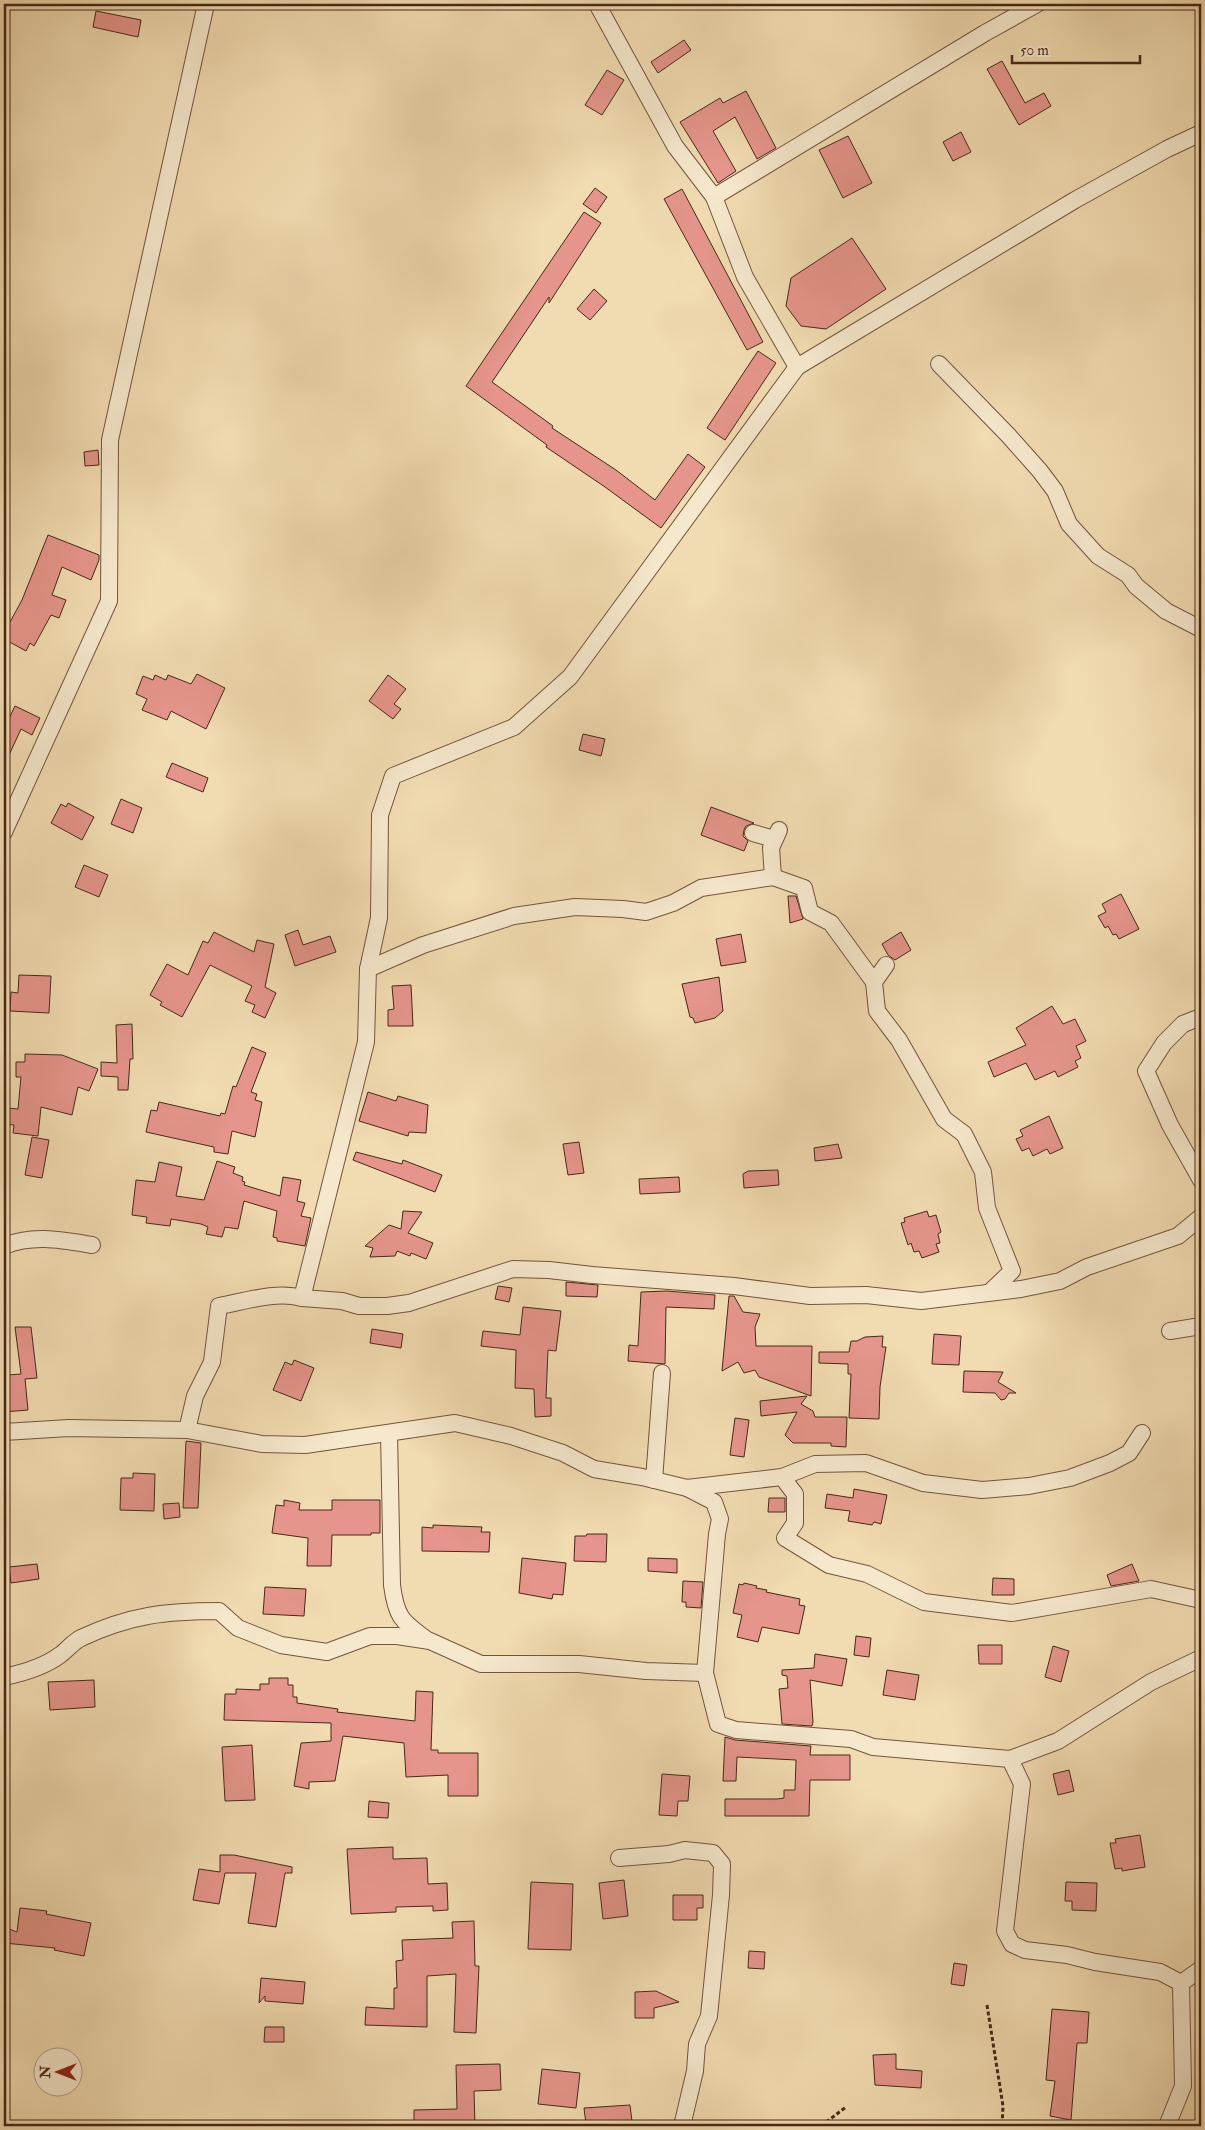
<svg xmlns="http://www.w3.org/2000/svg" width="1205" height="2130" viewBox="0 0 1205 2130" font-family="'IM FELL Double Pica',serif">
<style>
.building{fill:#e5958b;stroke:#482817}
.lines{fill:none;stroke-linecap:round;stroke-linejoin:round}
.street-casing{stroke:#72553d;stroke-width:18}
.path{stroke:#482817;stroke-width:3;stroke-dasharray:4 2.5;stroke-linecap:butt}
.street{stroke:#f6e8cc;stroke-width:16}
</style>
<rect width="100%" height="100%" fill="#f1dbb0"/>
<filter id="stains"><feTurbulence type="fractalNoise" baseFrequency=".004" numOctaves="4"/><feColorMatrix values="0 0 0 0 .2 0 0 0 0 .09 0 0 0 0 .02 0 0 0 .5 -.17"/></filter>
<radialGradient id="worn" r=".72"><stop offset=".6" stop-color="#630" stop-opacity="0"/><stop offset="1" stop-color="#630" stop-opacity=".3"/></radialGradient>
<g class="building">
<polygon points="96,11 141,20 138,37 93,27"/>
<polygon points="684,40 691,50 658,73 651,62"/>
<polygon points="1002,61 1025,103 1044,93 1051,106 1019,125 987,69"/>
<polygon points="607,70 624,80 602,115 585,105"/>
<polygon points="746,91 776,148 757,159 735,117 713,131 736,171 718,183 680,122 720,98 723,103"/>
<polygon points="961,132 971,152 953,161 943,142"/>
<polygon points="848,136 872,183 843,198 819,150"/>
<polygon points="595,188 607,197 596,213 583,204"/>
<polygon points="682,189 763,342 747,350 664,199"/>
<polygon points="584,212 601,223 549,303 549,297 492,382 553,426 552,428 616,470 655,500 688,454 705,467 661,528 605,487 546,447 547,445 466,386"/>
<polygon points="852,238 886,289 826,329 801,326 786,306 791,278"/>
<polygon points="594,289 607,301 590,320 577,309"/>
<polygon points="758,351 776,363 725,440 707,428"/>
<polygon points="98,450 99,465 85,466 84,452"/>
<polygon points="48,535 99,555 99,560 91,580 62,567 52,595 66,600 59,618 51,615 34,646 30,643 26,651 4,639 4,633 22,600"/>
<polygon points="197,674 225,688 206,729 171,711 167,720 142,710 147,699 136,694 143,676 153,680 155,675 166,680 168,675 191,684"/>
<polygon points="388,675 406,689 394,704 401,709 393,719 369,701"/>
<polygon points="15,706 40,718 32,735 21,729 4,766 4,729"/>
<polygon points="583,734 605,739 601,756 579,750"/>
<polygon points="172,763 208,778 203,792 166,777"/>
<polygon points="121,799 142,808 133,833 111,824"/>
<polygon points="68,803 94,817 82,840 51,823 61,804 66,807"/>
<polygon points="711,807 754,823 746,826 744,830 743,836 748,841 744,851 701,835"/>
<polygon points="84,865 108,875 99,897 75,887"/>
<polygon points="1121,894 1139,929 1119,939 1116,934 1113,935 1108,926 1105,928 1098,916 1106,912 1102,904"/>
<polygon points="788,896 796,896 803,919 790,923"/>
<polygon points="298,930 303,945 330,936 336,952 295,966 285,935"/>
<polygon points="214,932 254,952 257,940 274,944 265,987 276,993 265,1018 252,1012 255,1005 245,1001 252,986 210,965 182,1017 160,1005 162,1002 150,995 167,964 188,975 203,941 208,943"/>
<polygon points="901,932 911,950 895,960 888,955 882,944"/>
<polygon points="741,934 746,962 721,966 716,939"/>
<polygon points="19,975 51,976 49,1013 10,1011 11,992 18,993"/>
<polygon points="719,977 723,1011 715,1018 695,1023 693,1018 690,1017 682,984"/>
<polygon points="411,985 413,1026 388,1026 388,1010 394,1009 392,986"/>
<polygon points="1052,1006 1063,1024 1075,1019 1086,1041 1076,1046 1081,1058 1075,1061 1078,1067 1058,1077 1055,1071 1035,1080 1026,1063 994,1077 988,1062 1026,1045 1016,1028"/>
<polygon points="132,1024 133,1059 130,1059 128,1090 118,1090 118,1077 101,1076 101,1062 117,1063 116,1025"/>
<polygon points="252,1047 266,1053 251,1092 257,1094 255,1100 262,1102 255,1137 232,1131 228,1154 214,1152 214,1147 146,1132 151,1110 157,1111 159,1102 220,1116 221,1113 225,1114 233,1086 236,1087"/>
<polygon points="25,1054 62,1055 98,1069 89,1091 78,1087 72,1115 41,1107 38,1136 13,1133 14,1125 6,1124 7,1108 18,1109 21,1077 16,1077 16,1062 25,1062"/>
<polygon points="368,1092 396,1101 398,1096 428,1105 426,1133 409,1132 408,1136 359,1121"/>
<polygon points="1049,1116 1063,1148 1050,1154 1047,1149 1033,1156 1029,1148 1022,1151 1016,1139 1023,1136 1020,1130"/>
<polygon points="32,1137 49,1140 42,1178 25,1175"/>
<polygon points="579,1142 584,1173 568,1175 563,1144"/>
<polygon points="838,1144 842,1158 815,1161 814,1148"/>
<polygon points="356,1152 402,1164 403,1160 442,1175 435,1192 353,1160"/>
<polygon points="217,1161 235,1167 233,1173 243,1177 242,1181 245,1182 244,1185 280,1196 283,1177 301,1180 297,1201 305,1203 301,1216 311,1218 305,1246 277,1241 277,1238 273,1237 277,1211 244,1201 238,1229 225,1227 222,1237 206,1234 208,1227 201,1224 171,1219 170,1226 146,1223 147,1217 132,1215 136,1180 155,1182 159,1162 182,1167 176,1196 204,1200"/>
<polygon points="778,1170 779,1185 744,1188 743,1174 748,1171"/>
<polygon points="679,1177 680,1192 640,1194 639,1179"/>
<polygon points="403,1211 422,1212 408,1233 433,1243 426,1259 411,1253 410,1256 397,1251 395,1256 370,1257 373,1248 365,1246 389,1225 401,1229"/>
<polygon points="927,1211 929,1217 936,1215 941,1232 938,1234 940,1243 936,1244 939,1252 922,1258 919,1251 914,1252 911,1243 908,1245 901,1223 905,1222 904,1218"/>
<polygon points="566,1282 598,1285 597,1297 566,1296"/>
<polygon points="498,1286 512,1288 509,1302 495,1299"/>
<polygon points="667,1291 715,1295 714,1309 666,1307 665,1364 628,1361 629,1345 638,1346 641,1292"/>
<polygon points="729,1296 734,1296 743,1312 760,1314 755,1327 756,1346 812,1346 811,1396 759,1377 755,1370 744,1373 738,1362 722,1371"/>
<polygon points="523,1307 561,1311 556,1351 548,1350 546,1398 551,1398 551,1416 535,1417 534,1389 515,1388 516,1350 481,1346 483,1331 520,1335"/>
<polygon points="15,1327 31,1327 37,1378 25,1379 28,1410 4,1412 4,1383 9,1383 8,1375 21,1374"/>
<polygon points="372,1329 403,1334 401,1348 370,1343"/>
<polygon points="934,1334 961,1336 959,1365 932,1364"/>
<polygon points="883,1336 882,1347 886,1347 880,1387 879,1419 849,1418 851,1374 848,1374 848,1364 819,1363 819,1352 849,1352 851,1341 857,1341 865,1337"/>
<polygon points="294,1360 314,1368 301,1401 273,1390 285,1362 292,1365"/>
<polygon points="964,1371 1003,1372 998,1382 1016,1393 1009,1393 1005,1399 1001,1400 995,1393 963,1392"/>
<polygon points="807,1396 801,1404 813,1411 815,1417 847,1417 846,1447 831,1446 831,1443 793,1443 785,1435 797,1412 761,1416 760,1401"/>
<polygon points="735,1418 749,1420 744,1457 730,1455"/>
<polygon points="186,1441 201,1443 198,1508 183,1508"/>
<polygon points="133,1473 155,1474 154,1511 120,1510 121,1478 133,1478"/>
<polygon points="854,1489 887,1495 881,1524 874,1522 872,1525 848,1521 850,1511 825,1508 827,1494 853,1498"/>
<polygon points="769,1498 785,1498 785,1512 768,1512"/>
<polygon points="284,1500 300,1503 299,1510 332,1510 332,1500 380,1500 380,1533 371,1533 371,1535 332,1535 331,1566 307,1566 308,1538 272,1533 276,1505 284,1506"/>
<polygon points="179,1503 180,1517 164,1519 163,1504"/>
<polygon points="433,1525 482,1527 481,1532 490,1532 489,1552 422,1551 422,1527 433,1528"/>
<polygon points="587,1534 607,1534 606,1562 574,1561 575,1536 586,1536"/>
<polygon points="522,1558 566,1563 563,1595 553,1594 552,1599 519,1593"/>
<polygon points="648,1558 677,1559 677,1573 648,1571"/>
<polygon points="37,1564 39,1579 11,1583 9,1567"/>
<polygon points="1132,1564 1139,1581 1111,1586 1107,1575"/>
<polygon points="993,1578 1014,1579 1014,1595 992,1595"/>
<polygon points="683,1581 703,1582 701,1608 686,1607 686,1602 682,1602"/>
<polygon points="744,1583 757,1586 756,1588 767,1590 766,1592 800,1599 799,1605 805,1606 799,1634 762,1627 758,1642 737,1637 742,1615 733,1613 739,1584 743,1585"/>
<polygon points="265,1587 306,1589 304,1616 263,1614"/>
<polygon points="856,1636 871,1638 869,1657 854,1655"/>
<polygon points="978,1645 1002,1645 1002,1664 979,1664"/>
<polygon points="1053,1646 1069,1651 1061,1682 1045,1677"/>
<polygon points="815,1654 847,1659 842,1686 810,1680 813,1722 812,1726 782,1724 779,1689 788,1688 787,1676 782,1675 782,1670 814,1668"/>
<polygon points="887,1670 919,1675 915,1700 883,1695"/>
<polygon points="269,1678 288,1678 288,1685 293,1685 293,1697 297,1697 297,1703 338,1709 337,1712 415,1721 416,1691 433,1692 431,1750 438,1750 438,1753 478,1753 478,1796 448,1796 448,1775 406,1777 404,1743 343,1736 335,1781 309,1782 309,1789 294,1786 301,1743 331,1741 331,1723 224,1720 225,1694 236,1694 236,1689 260,1690 260,1684 269,1684"/>
<polygon points="94,1680 95,1707 50,1710 48,1682"/>
<polygon points="725,1737 735,1740 811,1746 810,1755 850,1755 850,1780 810,1780 809,1816 725,1816 725,1799 777,1799 784,1798 784,1790 795,1790 796,1760 737,1757 736,1781 723,1781"/>
<polygon points="252,1745 255,1800 225,1801 222,1747"/>
<polygon points="1069,1770 1074,1791 1058,1795 1053,1774"/>
<polygon points="662,1774 690,1776 688,1801 678,1801 677,1816 659,1815"/>
<polygon points="369,1801 389,1803 388,1818 368,1817"/>
<polygon points="1140,1835 1145,1867 1122,1871 1122,1868 1115,1869 1110,1843 1116,1843 1115,1839"/>
<polygon points="393,1847 393,1859 427,1858 428,1884 447,1883 448,1910 433,1911 433,1906 396,1907 396,1912 351,1914 347,1849"/>
<polygon points="220,1855 234,1855 292,1867 292,1873 285,1873 276,1927 248,1923 256,1873 225,1873 219,1904 193,1900 199,1869 220,1872"/>
<polygon points="624,1880 628,1916 603,1919 599,1883"/>
<polygon points="531,1882 573,1884 571,1950 528,1949"/>
<polygon points="1066,1882 1097,1883 1096,1911 1072,1910 1072,1901 1065,1901"/>
<polygon points="673,1895 703,1895 703,1908 697,1908 697,1920 673,1920"/>
<polygon points="20,1908 47,1911 46,1914 91,1923 84,1956 54,1950 55,1948 4,1943 4,1927 17,1932"/>
<polygon points="474,1921 475,1966 479,1966 476,2033 454,2032 456,1974 427,1976 427,2027 365,2025 366,2007 394,2009 394,1988 397,1988 396,1961 403,1960 402,1940 453,1938 452,1922"/>
<polygon points="749,1951 765,1952 764,1969 748,1968"/>
<polygon points="954,1963 967,1965 964,1986 951,1984"/>
<polygon points="261,1978 305,1982 303,2004 265,2001 265,1996 259,2003"/>
<polygon points="656,1991 679,2002 654,2008 654,2018 635,2018 635,1992"/>
<polygon points="1052,2009 1089,2012 1087,2043 1077,2043 1071,2120 1050,2116 1055,2081 1046,2080"/>
<polygon points="265,2027 284,2027 284,2042 264,2042"/>
<polygon points="896,2054 896,2069 922,2071 921,2088 875,2085 873,2055"/>
<polygon points="500,2064 501,2090 474,2091 475,2126 414,2126 414,2110 457,2109 456,2065"/>
<polygon points="542,2069 580,2073 576,2108 538,2104"/>
<polygon points="630,2105 632,2121 586,2124 584,2108"/>
</g>
<g class="lines">
<g class="street-casing">
<g id="street">
<polyline points="597,4 675,146 714,197 985,33 1037,4"/>
<polyline points="939,364 1008,435 1040,471 1055,491 1069,524 1098,556 1128,575 1136,586 1166,611 1201,629"/>
<polyline points="797,367 1075,200 1167,149 1201,133"/>
<polyline points="4,832 109,601 110,440 206,4"/>
<polyline points="753,833 774,839"/>
<polyline points="773,877 771,848 779,830"/>
<polyline points="886,965 874,982 877,1011 899,1040 944,1119 964,1134 983,1172 987,1208 1012,1271 990,1292"/>
<polyline points="368,969 423,945 514,916 575,907 623,909 646,912 673,903 701,888 773,877 804,888 810,912 831,923 874,982"/>
<polyline points="1201,1017 1183,1024 1164,1043 1146,1071 1170,1125 1201,1180"/>
<path d="M4,1246c29,-12 58,-6 88,-1"/>
<polyline points="302,1298 342,1301 359,1306 387,1306 409,1303 513,1269 549,1270 592,1275 734,1286 810,1296 866,1295 921,1301 1021,1289 1060,1281 1087,1267 1178,1236 1201,1217"/>
<polyline points="1170,1331 1201,1326"/>
<polyline points="187,1430 262,1444 305,1445 455,1423 511,1436 563,1453 594,1469 642,1477 687,1488 782,1477 795,1494 795,1523 785,1538 829,1565 867,1574 924,1602 1012,1613 1151,1589 1201,1600"/>
<path d="M4,1432l65,-4 118,2 8,-34 17,-34 7,-56c27,-5 57,-15 83,-8l64,-256 2,-73 11,-51 1,-103 13,-39 121,-49 56,-50 227,-310 -52,-90 -31,-80"/>
<path d="M389,1433l3,152c4,31 9,36 34,54"/>
<polyline points="782,1477 815,1464 866,1463 923,1483 982,1490 1029,1486 1070,1478 1110,1463 1129,1453 1142,1433"/>
<polyline points="654,1480 662,1373"/>
<polyline points="687,1488 714,1502 720,1519 717,1534 705,1673 718,1724 736,1730 851,1739 873,1747 1010,1759 1058,1741 1151,1682 1201,1658"/>
<path d="M4,1677c19,-4 40,-10 56,-22 7,-5 13,-13 21,-17 49,-23 85,-27 138,-27l19,17 43,17 46,7 43,-16h27l33,5 51,23h98l67,7 59,2"/>
<polyline points="1010,1759 1022,1784 1005,1931 1012,1944 1025,1950 1067,1955 1095,1962 1160,1972 1181,1983 1183,2086 1167,2126"/>
<polyline points="619,1858 669,1854 685,1850 713,1853 722,1864 721,1895 709,2016 697,2044 695,2071 682,2126"/>
<polyline points="1181,1983 1201,1969"/>
</g>
</g>
<g class="path">
<polyline points="987,2005 1003,2106 1002,2126"/>
<polyline points="821,2126 846,2107"/>
</g>
<use href="#street" class="street"/>
</g>
<rect width="1205" height="2130" fill="none" stroke="#f1dbb0" stroke-width="20"/>
<rect x="5" y="5" width="1195" height="2120" fill="none" stroke="#482817" stroke-width="2.5"/>
<rect x="10" y="10" width="1185" height="2110" fill="none" stroke="#482817"/>
<g transform="translate(58 2072) rotate(270)"><circle r="24" fill="#f6e8cc" stroke="#b09b84"/>
<path d="M0-4L9 19L0 12L-9 19Z" fill="#8f2418"/>
<text y="-8" font-size="14" font-weight="bold" text-anchor="middle" fill="#482817">N</text>
</g>
<path d="M1012 55v8h128v-8" fill="none" stroke="#482817" stroke-width="2.5"/>
<text x="1020" y="55" font-size="15" fill="#482817" stroke="#f6e8cc" stroke-width="4" paint-order="stroke">50 m</text>
<rect width="100%" height="100%" filter="url(#stains)"/>
<rect width="100%" height="100%" fill="url(#worn)"/>
</svg>
